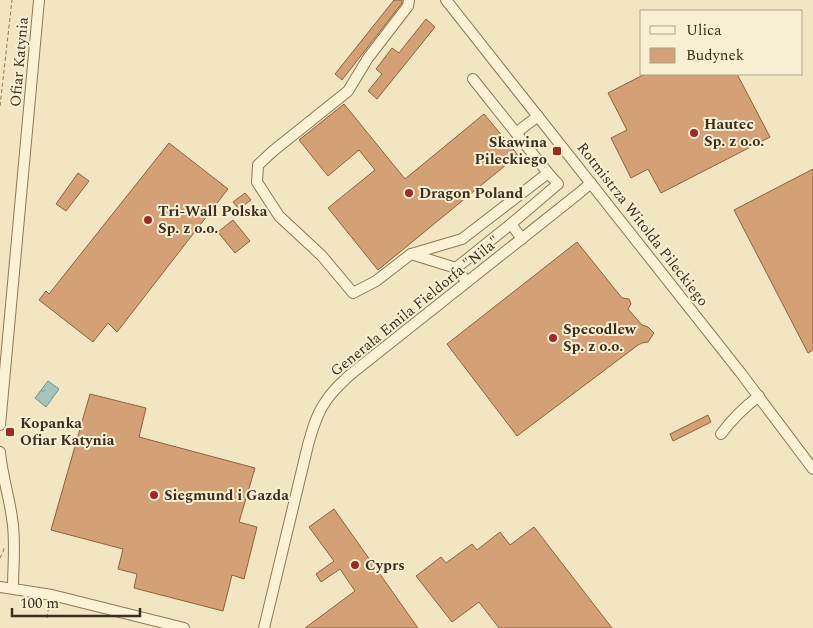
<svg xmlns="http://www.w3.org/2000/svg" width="813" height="628" viewBox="0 0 813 628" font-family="Spectral,serif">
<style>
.water{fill:url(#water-ripples);stroke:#6b938b}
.building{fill:#d3a175;stroke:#8e613b}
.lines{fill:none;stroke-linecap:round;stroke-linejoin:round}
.minor-casing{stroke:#8d7758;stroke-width:12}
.path{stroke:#8d7758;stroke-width:1;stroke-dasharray:4 2.5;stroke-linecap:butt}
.minor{stroke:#fbf2d6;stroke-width:10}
.poi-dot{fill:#a12923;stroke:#f8efd3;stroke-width:2}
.labels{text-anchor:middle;stroke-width:4;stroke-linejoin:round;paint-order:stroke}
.street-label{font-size:15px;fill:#3c2e1d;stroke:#f8efd3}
.poi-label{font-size:15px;font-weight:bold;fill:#3c2e1d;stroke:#f8efd3;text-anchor:start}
</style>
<defs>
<pattern id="water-ripples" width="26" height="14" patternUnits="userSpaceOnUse" patternTransform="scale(1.25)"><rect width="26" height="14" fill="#a5c4bc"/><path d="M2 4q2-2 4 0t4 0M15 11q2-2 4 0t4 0" fill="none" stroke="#88a098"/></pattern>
</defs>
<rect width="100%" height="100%" fill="#f2e6c2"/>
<polygon class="water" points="48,381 59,389 46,407 35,398"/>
<g class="building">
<polygon points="394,0 402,0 402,3 342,80 335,74"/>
<polygon points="426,19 435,27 377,99 368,91 382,74 376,69 392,48 399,53"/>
<polygon points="645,74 737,74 770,137 661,193 648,169 631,178 611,138 627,130 608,93"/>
<polygon points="344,104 405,179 484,114 518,155 378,270 328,208 375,170 359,150 328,176 299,140"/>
<polygon points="169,143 228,189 117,332 108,323 93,342 39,300 46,291 49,294"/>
<polygon points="813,169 813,350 808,353 734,210"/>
<polygon points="78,173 89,181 66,211 56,204"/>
<polygon points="245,193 251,200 239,209 233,202"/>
<polygon points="233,220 250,241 235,253 218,232"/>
<polygon points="577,242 622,298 629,299 631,304 628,309 642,325 648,327 654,333 648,342 642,343 638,345 517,436 447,344"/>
<polygon points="90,394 146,408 139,437 255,468 239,522 257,527 244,579 232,575 223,611 134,588 137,574 118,569 123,549 51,530"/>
<polygon points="708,415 711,422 673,441 670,434"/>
<polygon points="334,509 418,628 305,628 355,591 340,569 321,582 316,574 334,561 309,527"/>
<polygon points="534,527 612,628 499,628 479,602 452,622 416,576 441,557 446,563 472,544 477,550 500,532 510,545"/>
</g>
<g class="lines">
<g class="minor-casing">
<g id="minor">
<polyline points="409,0 408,6 368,58 348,91 273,151 258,165 257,182 279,216 322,256 353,293 376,281 411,254 456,268 467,282"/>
<polyline points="446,0 740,372 813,469"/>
<polyline points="473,79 548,173"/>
<polyline points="516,133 538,116"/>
<polyline points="411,254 462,239 548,173 558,184 511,224"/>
<polyline points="456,268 511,224 522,239"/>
<polyline points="0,425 39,0"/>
<path d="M721,434c12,-16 22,-26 38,-38"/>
<path d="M0,452c2,23 9,44 12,66 4,23 1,47 1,70"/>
<polyline points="0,587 52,595 184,628"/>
<path d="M264,628l44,-183c4,-14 8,-29 16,-41 7,-12 17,-21 27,-30l227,-180 13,-11"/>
</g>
</g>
<g class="path">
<polyline points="0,106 12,0"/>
<polyline points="0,558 3,552 4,548"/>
<polyline points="47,618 49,605"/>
</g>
<use href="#minor" class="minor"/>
</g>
<g class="poi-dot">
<circle cx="694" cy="133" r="5"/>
<rect x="552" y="146" width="10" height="10" rx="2.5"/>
<circle cx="409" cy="193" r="5"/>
<circle cx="148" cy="220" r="5"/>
<circle cx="553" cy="338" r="5"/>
<rect x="5" y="427" width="10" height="10" rx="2.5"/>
<circle cx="154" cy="495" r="5"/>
<circle cx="355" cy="565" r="5"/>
</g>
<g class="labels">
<g class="street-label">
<text transform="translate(19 62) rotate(-85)" y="5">Ofiar Katynia</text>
<text transform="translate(643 224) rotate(52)" y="5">Rotmistrza Witolda Pileckiego</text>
<text transform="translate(415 306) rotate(-39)" y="5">Generała Emila Fieldorfa "Nila"</text>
</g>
<g class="poi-label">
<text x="704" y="129">Hautec<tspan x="704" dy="17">Sp. z o.o.</tspan></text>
<text x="547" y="147" text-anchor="end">Skawina<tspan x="547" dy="17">Pileckiego</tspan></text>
<text x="419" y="198">Dragon Poland</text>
<text x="158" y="216">Tri-Wall Polska<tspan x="158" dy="17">Sp. z o.o.</tspan></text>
<text x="563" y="334">Specodlew<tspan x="563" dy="17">Sp. z o.o.</tspan></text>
<text x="20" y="428">Kopanka<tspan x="20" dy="17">Ofiar Katynia</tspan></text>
<text x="164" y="500">Siegmund i Gazda</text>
<text x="365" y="570">Cyprs</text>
</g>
</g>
<rect x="640" y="10" width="162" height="65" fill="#f8efd3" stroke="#ada28a"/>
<rect x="650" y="26" width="25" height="8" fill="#fbf2d6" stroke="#ada28a"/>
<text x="686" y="35" font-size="15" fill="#3c2e1d">Ulica</text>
<rect x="650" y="48" width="25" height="15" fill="#d3a175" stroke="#ada28a"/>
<text x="686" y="60" font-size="15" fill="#3c2e1d">Budynek</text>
<path d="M12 608v8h128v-8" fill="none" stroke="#3c2e1d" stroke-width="2.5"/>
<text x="20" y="608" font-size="15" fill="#3c2e1d" stroke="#f8efd3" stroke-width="4" paint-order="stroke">100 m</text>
</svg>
